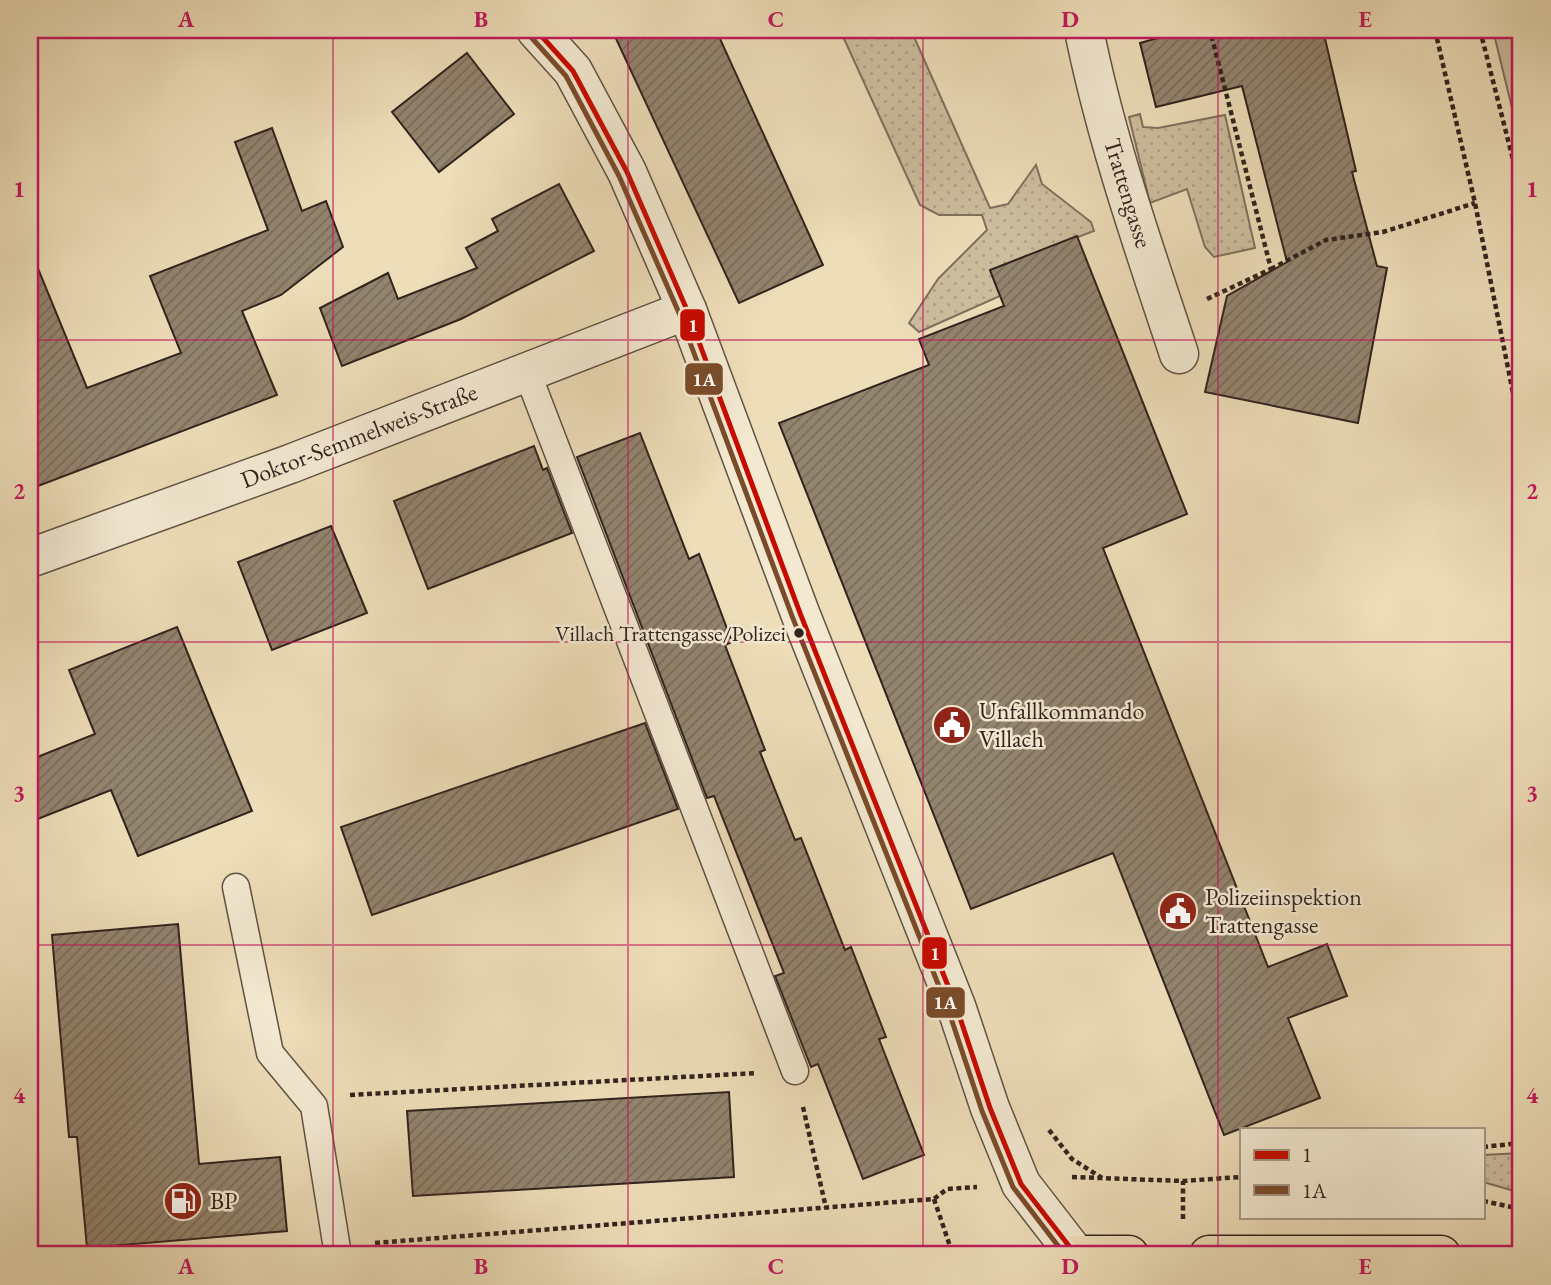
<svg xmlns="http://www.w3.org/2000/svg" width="1551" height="1285" viewBox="0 0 1551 1285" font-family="'EB Garamond',serif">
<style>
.grass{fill:url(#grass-dots);stroke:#7f705e;stroke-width:2}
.park{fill:#cdbd9e;stroke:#7f705e;stroke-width:2}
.building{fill:url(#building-hatch);stroke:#31231e;stroke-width:2}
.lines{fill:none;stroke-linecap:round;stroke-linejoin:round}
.service-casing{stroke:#605244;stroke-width:29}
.minor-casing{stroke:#605244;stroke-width:41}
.primary-casing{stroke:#31231e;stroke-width:41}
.path{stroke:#31231e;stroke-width:4.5;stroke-dasharray:5 3.5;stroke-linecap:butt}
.service{stroke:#f3e9d1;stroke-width:26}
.minor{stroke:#f3e9d1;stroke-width:38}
.primary{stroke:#edddb8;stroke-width:38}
.bus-1-casing{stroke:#f3e9d1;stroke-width:10}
.bus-2-casing{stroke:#f3e9d1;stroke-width:10}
.bus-1{stroke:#c70a00;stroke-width:5}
.bus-2{stroke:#7a4b2a;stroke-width:5}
.grid{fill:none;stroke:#c2185b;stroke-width:2;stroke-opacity:0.55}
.bus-dot{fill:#31231e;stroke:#f3e9d1;stroke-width:2.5}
.labels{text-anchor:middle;stroke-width:5;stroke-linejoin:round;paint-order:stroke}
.bus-label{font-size:22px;fill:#31231e;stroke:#f3e9d1;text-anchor:end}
.street-label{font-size:24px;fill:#31231e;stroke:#f3e9d1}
.poi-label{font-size:24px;fill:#31231e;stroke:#f3e9d1;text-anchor:start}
.line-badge{stroke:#f3e9d1;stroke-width:2.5}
.badge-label{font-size:19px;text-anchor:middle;font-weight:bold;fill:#fff}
.neatline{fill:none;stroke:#c2185b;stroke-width:2.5}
.grid-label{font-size:23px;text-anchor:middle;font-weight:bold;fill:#c2185b}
</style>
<defs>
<pattern id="grass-dots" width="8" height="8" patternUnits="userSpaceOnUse" patternTransform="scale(1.75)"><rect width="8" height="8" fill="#cdbd9e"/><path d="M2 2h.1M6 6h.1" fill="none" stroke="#b0a288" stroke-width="1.8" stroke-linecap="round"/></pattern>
<pattern id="building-hatch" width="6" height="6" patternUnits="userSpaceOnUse" patternTransform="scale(1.75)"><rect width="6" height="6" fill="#93846e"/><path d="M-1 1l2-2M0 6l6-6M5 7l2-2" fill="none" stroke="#796c5a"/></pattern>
</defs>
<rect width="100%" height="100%" fill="#edddb8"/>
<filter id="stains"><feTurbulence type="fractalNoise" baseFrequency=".00286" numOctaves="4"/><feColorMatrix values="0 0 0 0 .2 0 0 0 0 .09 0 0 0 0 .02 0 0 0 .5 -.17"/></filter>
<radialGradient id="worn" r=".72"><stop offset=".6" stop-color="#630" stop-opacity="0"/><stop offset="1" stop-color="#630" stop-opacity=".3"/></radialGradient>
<g class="grass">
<polygon points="840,30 911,30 990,208 1008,204 1036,165 1042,184 1091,222 1094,231 990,270 1000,296 919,332 909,323 938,279 987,230 982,215 939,215 920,205"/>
<polygon points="1140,114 1143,127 1158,128 1225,115 1255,248 1214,257 1205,247 1187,189 1150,203 1129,117"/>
<polygon points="1521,1153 1521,1193 1483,1182 1483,1155"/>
</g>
<polygon class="park" points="1493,30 1521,30 1521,145"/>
<g class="building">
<polygon points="612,30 716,30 823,265 739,303"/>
<polygon points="1186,30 1323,30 1356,171 1352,172 1377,266 1387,268 1358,423 1205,392 1227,296 1287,262 1242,86 1156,107 1140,43"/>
<polygon points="467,53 514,114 439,172 392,112"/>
<polygon points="272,128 302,211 326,201 343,247 281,295 242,311 277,395 30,489 30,249 87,388 181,353 150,276 268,230 235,142"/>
<polygon points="559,184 594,251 461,319 342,366 320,308 388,273 398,299 477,268 466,248 498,231 492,219"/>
<polygon points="1077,236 1187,514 1103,548 1268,967 1327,944 1347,996 1288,1018 1320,1098 1224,1135 1113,853 971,909 779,423 929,365 919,339 1004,306 990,270"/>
<polygon points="640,433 689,559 699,554 732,642 725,645 765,750 760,752 795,840 801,838 845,950 851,947 886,1037 879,1039 924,1155 863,1179 818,1064 811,1067 775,976 784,973 714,796 707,798 577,457"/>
<polygon points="534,446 543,470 547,468 572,533 428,589 394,501"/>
<polygon points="331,526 367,613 272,650 238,562"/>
<polygon points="177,627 252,811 138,856 111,790 30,822 30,760 95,734 69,670"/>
<polygon points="645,723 678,809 372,915 341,827"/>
<polygon points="178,924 199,1164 280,1157 287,1231 87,1248 77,1137 69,1137 52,935"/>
<polygon points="729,1092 734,1177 413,1196 407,1111"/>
</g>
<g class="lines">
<g class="service-casing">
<g id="service">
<polyline points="527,372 795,1071"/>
<polyline points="236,887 270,1053 314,1106 338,1255"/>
</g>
</g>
<g class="minor-casing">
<g id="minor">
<polyline points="536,30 573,71 627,172 687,310 800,613 956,1006 990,1108 1021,1184 1076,1255"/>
<path d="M1084,30c22,110 60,218 95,324"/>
<polyline points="30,558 290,464 687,310"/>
</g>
</g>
<g class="primary-casing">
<g id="primary">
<polyline points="1074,1255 1129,1255"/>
<polyline points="1209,1255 1441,1255"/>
</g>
</g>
<g class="path">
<polyline points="1435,30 1475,203 1521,433"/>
<polyline points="1480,30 1521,191"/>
<polyline points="1271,269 1326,240 1383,232 1475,203"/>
<polyline points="1207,299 1271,269 1210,30"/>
<polyline points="350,1095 757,1073"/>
<polyline points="803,1107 826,1208"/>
<polyline points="1049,1130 1072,1159 1102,1178"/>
<polyline points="1483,1147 1521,1143"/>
<polyline points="1072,1177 1183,1181 1241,1177"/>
<polyline points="934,1199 953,1255"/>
<polyline points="1483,1201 1521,1209"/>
<polyline points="1183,1219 1183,1181"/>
<polyline points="375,1243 934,1199 947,1189 977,1187"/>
</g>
<use href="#service" class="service"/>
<use href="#minor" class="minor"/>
<use href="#primary" class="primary"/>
<g class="bus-1-casing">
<g id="bus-1">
<polyline points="536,30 573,71 627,172 687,310 800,613 956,1006 990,1108 1021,1184 1076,1255"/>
<polyline points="1209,1255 1441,1255"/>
</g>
</g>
<g class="bus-2-casing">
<polyline id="bus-2" points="530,36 566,76 619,176 679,313 792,616 948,1009 982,1111 1013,1187 1065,1255"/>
</g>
<use href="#bus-1" class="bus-1"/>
<use href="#bus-2" class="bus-2"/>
</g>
<path class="grid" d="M333,30v1225M628,30v1225M923,30v1225M1218,30v1225M30,340h1491M30,642h1491M30,945h1491"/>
<defs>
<g id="civic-disc" transform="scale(2.0125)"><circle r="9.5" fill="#8f2418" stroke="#f3e9d1"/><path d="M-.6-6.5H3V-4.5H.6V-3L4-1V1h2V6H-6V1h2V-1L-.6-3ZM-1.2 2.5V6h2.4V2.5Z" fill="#fff"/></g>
<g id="fuel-disc" transform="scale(2.0125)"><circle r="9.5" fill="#8f2418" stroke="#f3e9d1"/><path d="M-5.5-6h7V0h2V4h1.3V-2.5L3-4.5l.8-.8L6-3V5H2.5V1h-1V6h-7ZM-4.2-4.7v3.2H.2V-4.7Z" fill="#fff"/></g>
</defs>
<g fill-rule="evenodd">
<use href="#civic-disc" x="952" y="725"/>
<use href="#civic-disc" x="1178" y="911"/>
<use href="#fuel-disc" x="183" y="1201"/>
</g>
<circle class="bus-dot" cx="799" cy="633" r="6"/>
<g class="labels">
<g class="bus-label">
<text x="786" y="641">Villach Trattengasse/Polizei</text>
</g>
<g class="street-label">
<text transform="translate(1128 193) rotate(73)" y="8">Trattengasse</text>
<text transform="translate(359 436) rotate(-21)" y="8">Doktor-Semmelweis-Straße</text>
</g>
<g class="poi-label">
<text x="979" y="719">Unfallkommando<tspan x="979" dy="28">Villach</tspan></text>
<text x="1205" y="905">Polizeiinspektion<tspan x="1205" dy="28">Trattengasse</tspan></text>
<text x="210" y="1209">BP</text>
</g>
</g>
<g class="line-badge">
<rect x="679" y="308" width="27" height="34" rx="7" fill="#c70a00"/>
<rect x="684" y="362" width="40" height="34" rx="7" fill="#7a4b2a"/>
<rect x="921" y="936" width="27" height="34" rx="7" fill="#c70a00"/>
<rect x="925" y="986" width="41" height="33" rx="7" fill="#7a4b2a"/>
</g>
<g class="badge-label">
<text x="693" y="332">1</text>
<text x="704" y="386">1A</text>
<text x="935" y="960">1</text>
<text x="945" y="1009">1A</text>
</g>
<rect width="1551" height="1285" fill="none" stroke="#edddb8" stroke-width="77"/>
<rect x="1240" y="1128" width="245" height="91" fill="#f3e9d1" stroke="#a59a89" stroke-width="2"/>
<rect x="1254" y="1150" width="35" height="10" fill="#c70a00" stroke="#a59a89" stroke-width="2"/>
<text x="1302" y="1162" font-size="21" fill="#31231e">1</text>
<rect x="1254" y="1185" width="35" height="10" fill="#7a4b2a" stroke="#a59a89" stroke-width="2"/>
<text x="1302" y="1198" font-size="21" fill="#31231e">1A</text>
<rect x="38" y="38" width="1474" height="1208" class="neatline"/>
<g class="grid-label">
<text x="186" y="27">A</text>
<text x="481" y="27">B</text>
<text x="776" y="27">C</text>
<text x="1070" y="27">D</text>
<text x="1365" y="27">E</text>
<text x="19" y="197">1</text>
<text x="1532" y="197">1</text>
<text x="19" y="499">2</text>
<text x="1532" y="499">2</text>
<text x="19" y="801">3</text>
<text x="1532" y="801">3</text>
<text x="19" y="1103">4</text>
<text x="1532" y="1103">4</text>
<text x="186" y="1274">A</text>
<text x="481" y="1274">B</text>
<text x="776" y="1274">C</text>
<text x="1070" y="1274">D</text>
<text x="1365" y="1274">E</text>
</g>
<rect width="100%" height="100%" filter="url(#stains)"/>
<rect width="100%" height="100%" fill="url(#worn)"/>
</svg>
